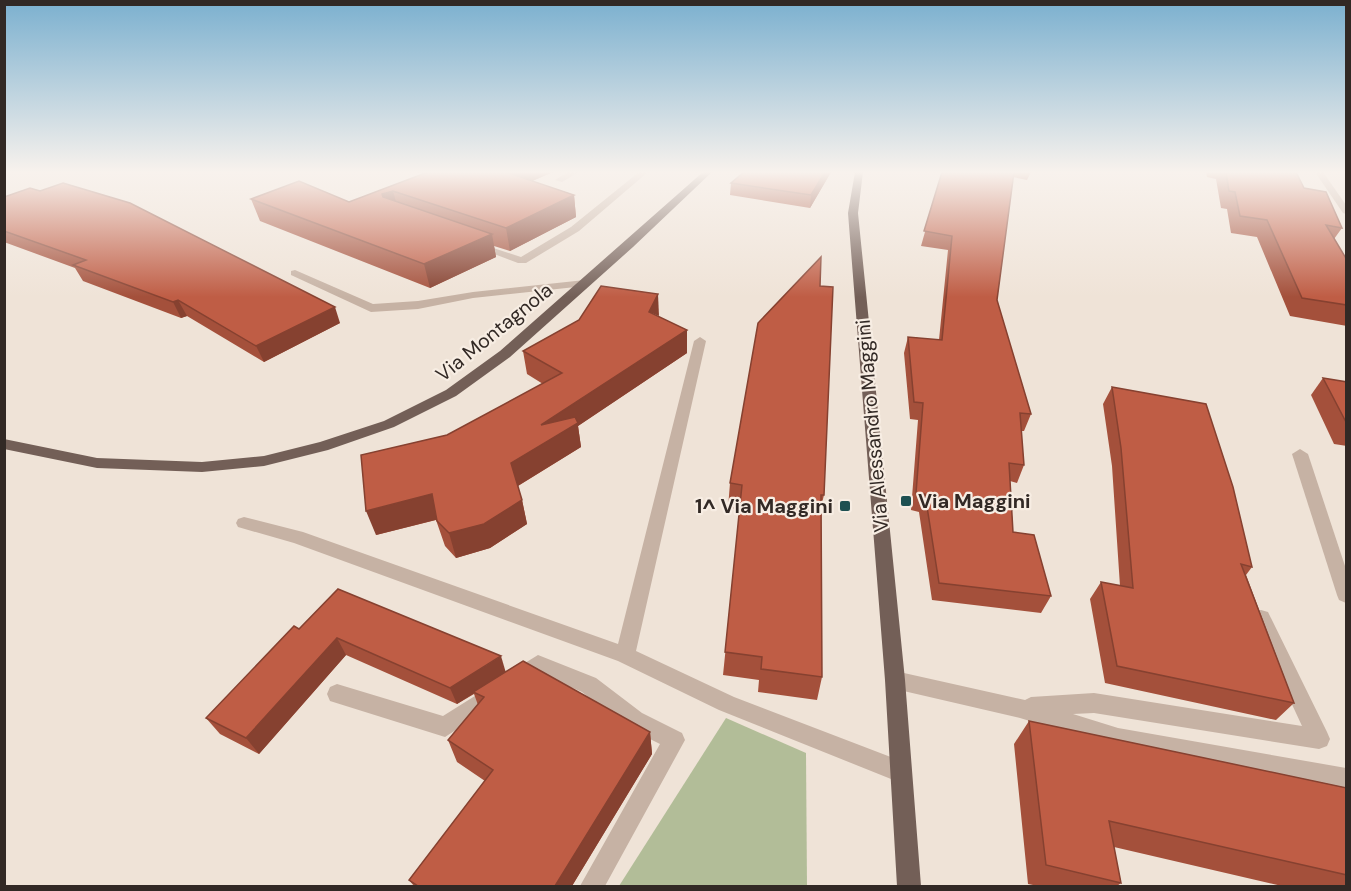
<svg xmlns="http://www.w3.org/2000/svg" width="1351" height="891" viewBox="0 0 1351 891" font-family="'DM Sans',sans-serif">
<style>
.green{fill:#b2bd98}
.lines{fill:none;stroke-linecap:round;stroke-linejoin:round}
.minor{fill:#c6b2a4;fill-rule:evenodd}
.major{fill:#735f57;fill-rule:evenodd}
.wall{fill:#a4503b}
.shaded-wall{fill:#864130}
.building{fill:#bf5d45;stroke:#864130;stroke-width:1.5}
.poi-dot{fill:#1e5051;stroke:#f7ede3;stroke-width:2}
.labels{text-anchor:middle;stroke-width:4.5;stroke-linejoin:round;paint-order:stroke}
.street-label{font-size:20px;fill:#322925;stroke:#f7ede3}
.poi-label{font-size:20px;font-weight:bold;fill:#322925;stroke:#f7ede3;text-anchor:start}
</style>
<rect width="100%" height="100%" fill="#efe3d7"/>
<polygon class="green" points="726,718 806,753 807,886 619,886"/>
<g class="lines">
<g class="minor">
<polygon points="568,172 579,172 562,182 555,180"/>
<polygon points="639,172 648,172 579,231 526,263 518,263 473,246 478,243 521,257 571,227"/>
<polygon points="1315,172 1323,172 1346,205 1346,214 1343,213"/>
<polygon points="295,270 373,304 418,301 473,292 585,280 591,283 585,286 473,298 418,309 371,312 291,275 291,271"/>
<polygon points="700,337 706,341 636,651 734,697 909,764 912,772 909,780 901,783 719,710 618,661 294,543 238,527 236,523 238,519 244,517 303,532 618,644 694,341"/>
<polygon points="1300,449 1308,454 1346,569 1346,603 1339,600 1337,595 1292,454"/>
<polygon points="1261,610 1268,612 1327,732 1330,739 1327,746 1319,749 1094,713 1073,714 1118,728 1346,768 1346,790 1118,748 1020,718 895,689 888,687 885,680 888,673 895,671 1025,700 1031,697 1094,693 1302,726 1252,618 1254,612"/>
<polygon points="538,655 596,678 642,713 682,733 685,740 605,886 580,886 660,744 626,727 582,692 540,674 519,686 512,683 509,677 512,671"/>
<polygon points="337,684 443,716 494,684 501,687 504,694 501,701 445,737 330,701 327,694 330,687"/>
</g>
<g class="major">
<polygon points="703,172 712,172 633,247 510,357 456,396 394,427 328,450 264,466 202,472 97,468 4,449 4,439 97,458 202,462 264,456 320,442 384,421 446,390 500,351"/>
<polygon points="855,172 863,172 858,213 905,680 921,886 897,886 885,680 848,213"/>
</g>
</g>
<g class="wall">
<polygon points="417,172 553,172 532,181 574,195 576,217 510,251 494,246 496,257 430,288 260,221 251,199 349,202 423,174"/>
<polygon points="831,172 810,208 730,195 731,183"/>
<polygon points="942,172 1031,172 1027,180 1013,177 997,300 1031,414 1024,431 1021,431 1024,465 1017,483 1010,481 1013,532 1051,596 1041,613 932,600 919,512 911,510 918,420 910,419 904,353 908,337 939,340 948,250 921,246"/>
<polygon points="1206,172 1296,172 1304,188 1342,228 1334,239 1347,260 1347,326 1290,316 1257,237 1231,233 1227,209 1221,208 1216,179 1207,177"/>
<polygon points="4,197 340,323 264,362 187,316 181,318 83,281 75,268 4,242"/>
<polygon points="820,286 824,495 821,507 822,677 817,700 758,692 759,680 723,675 740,509 728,508 730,483"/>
<polygon points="658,317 687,330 687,353 578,426 581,447 518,486 522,500 527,524 490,548 456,558 445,546 436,520 376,535 447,435 543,384 527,374 523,351"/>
<polygon points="1323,378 1347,382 1347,446 1334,444 1311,395"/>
<polygon points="1112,387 1252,567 1246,575 1294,703 1276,720 1105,683 1090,599 1101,582 1120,586 1112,466 1103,404"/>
<polygon points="299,629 505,672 650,732 652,754 572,886 414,886 409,880 485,781 457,762 448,740 478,705 474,694 457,704 346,655 259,754 220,734 206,718"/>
<polygon points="1029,721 1347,788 1347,886 1282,886 1114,847 1121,883 1117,886 1038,886 1028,884 1014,744"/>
</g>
<g class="shaded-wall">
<polygon points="503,172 553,172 507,192"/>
<polygon points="825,172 831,172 810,208 811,195"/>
<polygon points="393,191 399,213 388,216 382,194"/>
<polygon points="574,195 576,217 510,251 506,228"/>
<polygon points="492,234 496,257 430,288 424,264"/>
<polygon points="658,294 659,316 649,312"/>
<polygon points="178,300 187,316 181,318 173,302"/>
<polygon points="335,307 340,323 264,362 256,346"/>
<polygon points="687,330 687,353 578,426 581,447 516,487 511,463 541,425"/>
<polygon points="432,494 439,519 376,535 366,511"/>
<polygon points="522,500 527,524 490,548 456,558 449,533"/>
<polygon points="337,638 346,655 259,754 246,738"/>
<polygon points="501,656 506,673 457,704 450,688"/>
<polygon points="650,732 652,754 572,886 555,886"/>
</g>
<g class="building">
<polygon points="428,172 506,172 574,195 506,228 393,191 382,194 383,197 492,234 424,264 251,199 299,181 349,202"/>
<polygon points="744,172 825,172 811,195 731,183"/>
<polygon points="942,172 1014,172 997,300 1031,414 1020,413 1024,465 1009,463 1013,532 1034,535 1051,596 939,583 925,494 916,493 923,403 914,402 908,337 942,340 952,236 924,231"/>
<polygon points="1226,172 1296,172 1304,188 1326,192 1342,228 1326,225 1347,260 1347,305 1302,298 1267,220 1240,216 1235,192 1229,191"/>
<polygon points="63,183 130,203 335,307 256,346 178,300 173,302 73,265 86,260 4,231 4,197 30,188 40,191"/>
<polygon points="821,257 820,286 833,287 824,495 821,495 822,677 761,669 762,657 725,652 742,485 730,483 758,323"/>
<polygon points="601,286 658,294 649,312 687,330 541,425 575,417 578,423 511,463 522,500 484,524 449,533 437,521 432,494 366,511 361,455 447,435 562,373 523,351 579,320"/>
<polygon points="1323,378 1347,382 1347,424"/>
<polygon points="1112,387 1206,404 1233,487 1252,567 1241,564 1294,703 1117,666 1101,582 1133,588 1121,448"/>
<polygon points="338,589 501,656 450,688 337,638 246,738 206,718 294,626 299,629"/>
<polygon points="523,661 650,732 555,886 418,886 409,880 493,770 448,740 484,697 473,692"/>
<polygon points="1029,721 1347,788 1347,875 1109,821 1121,883 1046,865"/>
</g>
<linearGradient id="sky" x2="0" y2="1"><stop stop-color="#7bb0cf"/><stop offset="0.58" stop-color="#f8f2ed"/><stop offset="1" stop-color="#f8f2ed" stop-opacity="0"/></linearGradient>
<rect width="1351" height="297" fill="url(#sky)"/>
<g class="poi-dot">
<rect x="900" y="495" width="12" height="12" rx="3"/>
<rect x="839" y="500" width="12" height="12" rx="3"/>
</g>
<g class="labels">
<g class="street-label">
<text transform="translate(494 332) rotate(-39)" y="7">Via Montagnola</text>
<text transform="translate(872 426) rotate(-95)" y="7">Via Alessandro Maggini</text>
</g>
<g class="poi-label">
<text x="918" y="508">Via Maggini</text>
<text x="833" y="513" text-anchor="end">1^ Via Maggini</text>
</g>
</g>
<rect width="1351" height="891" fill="none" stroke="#322925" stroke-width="12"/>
</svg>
